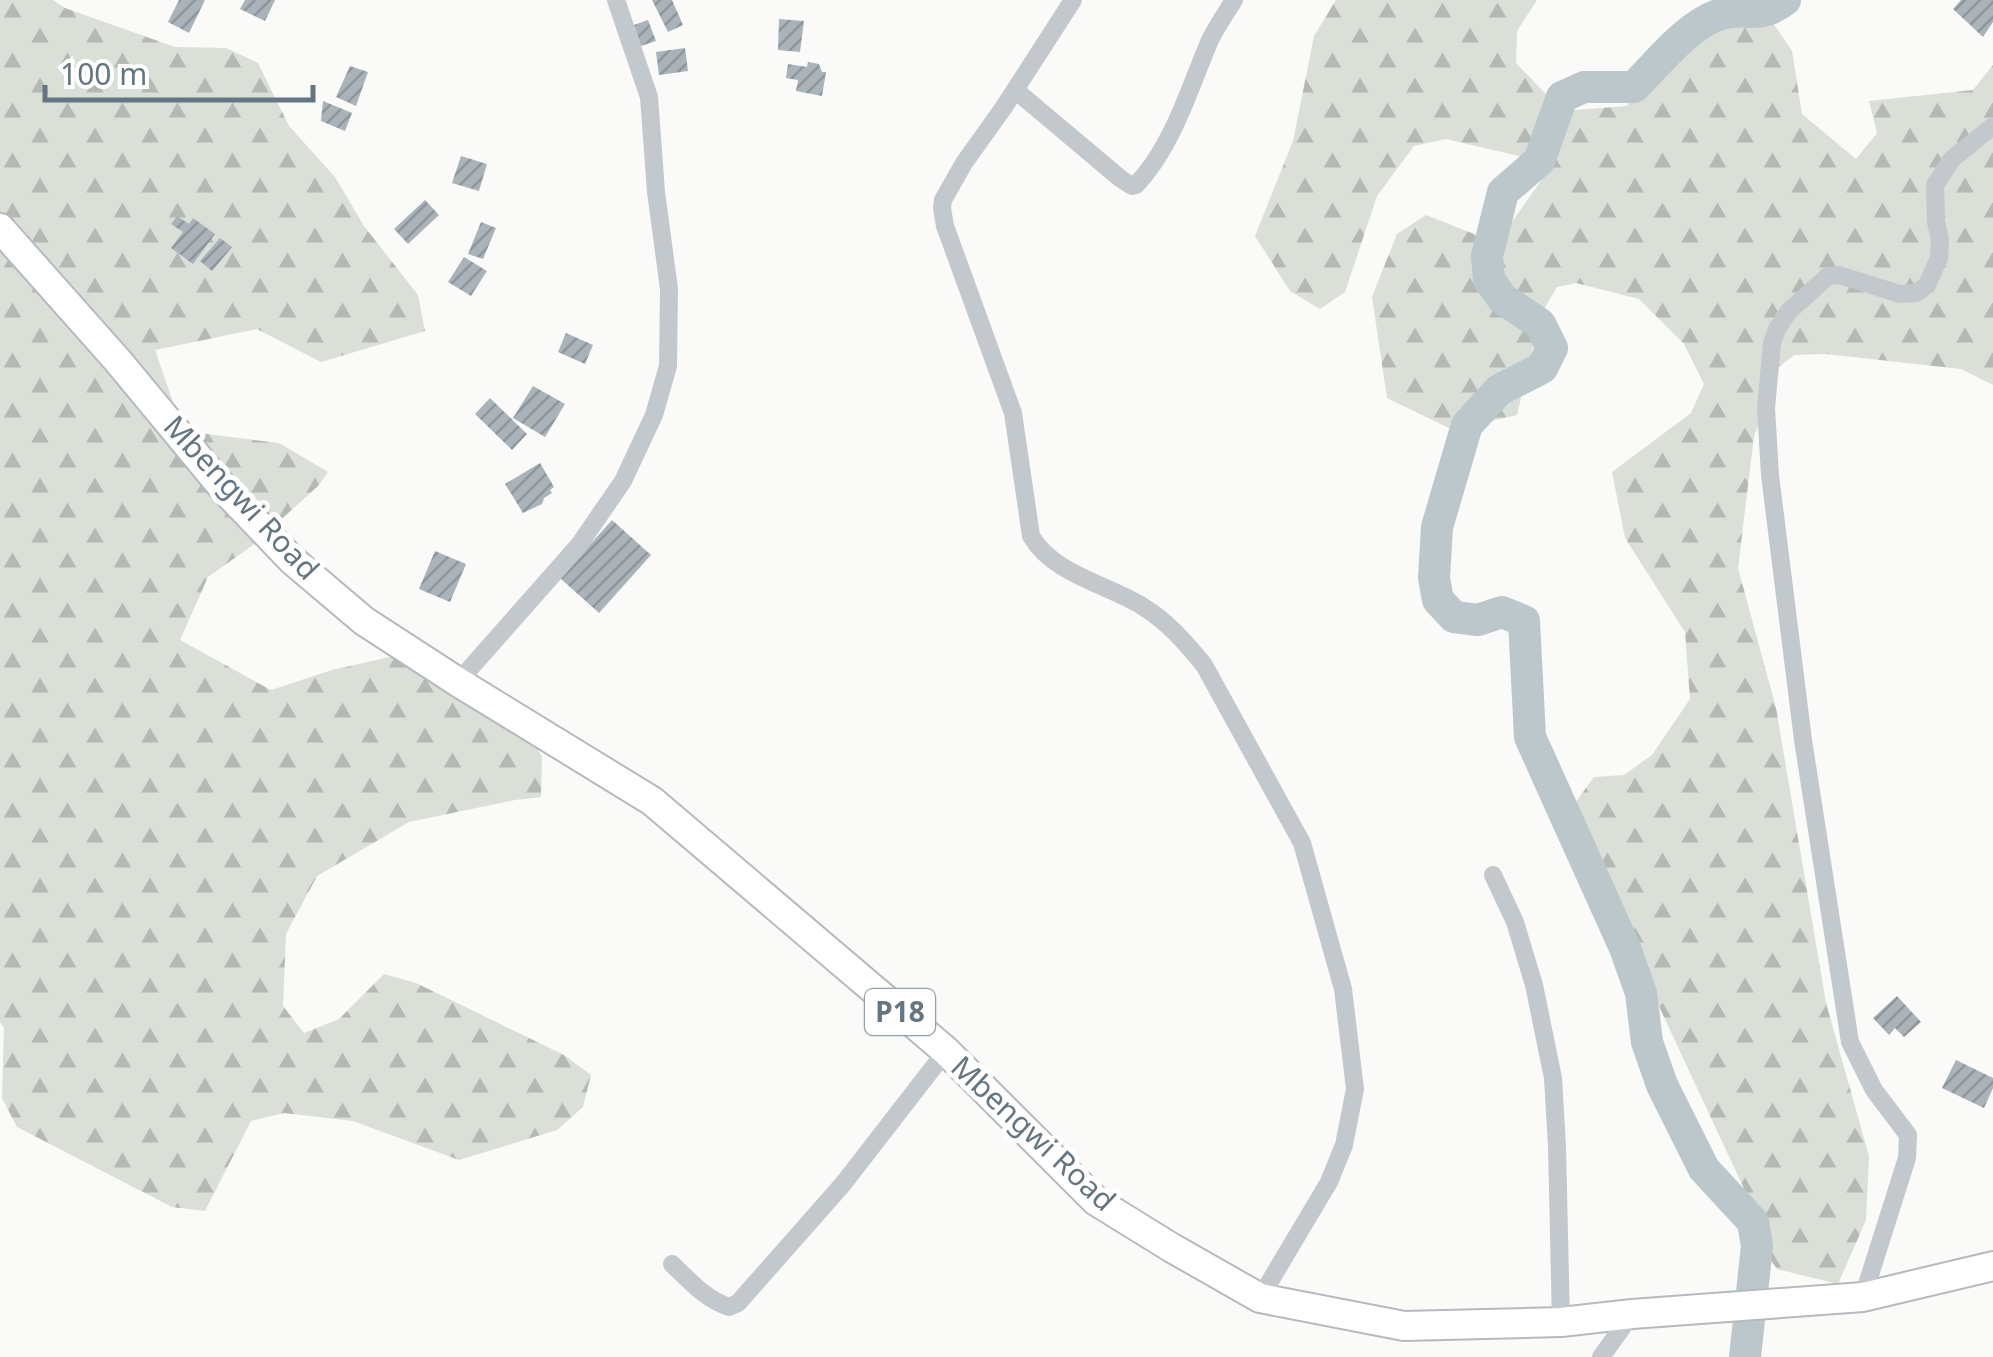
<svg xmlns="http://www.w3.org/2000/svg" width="1993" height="1357" viewBox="0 0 1993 1357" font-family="'Noto Sans',sans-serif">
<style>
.forest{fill:url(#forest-firs)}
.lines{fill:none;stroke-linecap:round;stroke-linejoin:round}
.river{stroke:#bbc7cb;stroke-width:32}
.building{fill:url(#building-hatch)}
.primary-casing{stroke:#b5babe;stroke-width:32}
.street{stroke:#c3c8cc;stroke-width:18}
.primary{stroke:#fff;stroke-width:28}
.labels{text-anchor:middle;stroke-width:10;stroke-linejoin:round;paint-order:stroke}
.shield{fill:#fff;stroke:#939fa8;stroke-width:2.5}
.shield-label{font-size:28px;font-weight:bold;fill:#657683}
.street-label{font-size:30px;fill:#657683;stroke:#fff}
</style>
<defs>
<pattern id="forest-firs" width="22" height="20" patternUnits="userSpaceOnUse" patternTransform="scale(2.5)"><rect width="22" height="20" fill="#dadfd7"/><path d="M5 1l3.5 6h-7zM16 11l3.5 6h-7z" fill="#b4b9b4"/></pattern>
<pattern id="building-hatch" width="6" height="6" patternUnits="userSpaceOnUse" patternTransform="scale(2.5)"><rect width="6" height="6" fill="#aab3b9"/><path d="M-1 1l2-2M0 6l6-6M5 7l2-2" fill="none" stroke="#8e969c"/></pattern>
</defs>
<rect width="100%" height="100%" fill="#fafaf8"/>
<g class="forest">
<polygon points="0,0 53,0 65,8 175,47 226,48 258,63 289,126 335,177 364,226 418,295 425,331 321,362 257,329 155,350 183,431 279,443 328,472 318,486 253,545 208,577 180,640 271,690 332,670 390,657 470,671 518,712 542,757 541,797 515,800 409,822 317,876 286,934 283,1006 304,1033 339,1019 384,974 416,983 564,1055 591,1075 583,1107 557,1130 459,1160 353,1121 284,1113 251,1121 205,1211 172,1207 17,1127 2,1098 4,1028 0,1022"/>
<polygon points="1336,0 1537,0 1517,31 1516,63 1562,111 1627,106 1679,26 1707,9 1771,20 1792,51 1802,114 1856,159 1877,133 1869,101 1973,90 1993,65 1993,385 1961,369 1826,354 1794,355 1770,374 1758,396 1766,408 1754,436 1738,568 1776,708 1826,1003 1869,1156 1866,1220 1838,1284 1777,1269 1758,1242 1754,1210 1594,867 1575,803 1594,777 1624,775 1652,755 1690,699 1685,632 1625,538 1612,472 1691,413 1704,384 1684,344 1639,299 1576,283 1557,287 1540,316 1517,415 1453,430 1387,398 1372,297 1397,234 1426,215 1497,243 1543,178 1519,156 1446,139 1414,146 1377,196 1345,292 1320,309 1290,291 1255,236 1293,141 1314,36"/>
</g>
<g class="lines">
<path class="river" d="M1745,1357l12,-111 -4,-24 -49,-53 -42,-84 -15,-43 -6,-49 -16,-45 -95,-211 -6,-116 -22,-9 -24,8 -24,-3 -16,-17 -4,-22 3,-51 30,-102 32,-35 43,-22 10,-20 -12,-24 -37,-25 -14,-19 -2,-24 16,-64 36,-31 23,-64 22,-10h50c23,-23 54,-62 84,-72 28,-10 38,7 67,-15"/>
</g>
<g class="building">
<polygon points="179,0 205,0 189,33 168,22"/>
<polygon points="245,0 275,0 265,21 240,9"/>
<polygon points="652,0 672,0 683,25 668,32"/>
<polygon points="1961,0 1993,0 1993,22 1983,37 1953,9"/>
<polygon points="779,19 804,21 800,52 778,50"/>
<polygon points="648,20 656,41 641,46 634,25"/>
<polygon points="685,48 688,71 659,75 656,52"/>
<polygon points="808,62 819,64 822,72 826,72 822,96 796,91 798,80 786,78 788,64 807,67"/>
<polygon points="350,66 368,72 356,106 336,97"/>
<polygon points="323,101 352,113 345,131 321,121"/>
<polygon points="461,156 487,164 479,191 452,183"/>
<polygon points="425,200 439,215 408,244 394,229"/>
<polygon points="177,216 189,224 193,218 215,234 193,264 171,248 183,232 171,224"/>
<polygon points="481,222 496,228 483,259 468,254"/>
<polygon points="220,238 232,247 212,271 200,261"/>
<polygon points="464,257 487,271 471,296 448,282"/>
<polygon points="566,333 593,345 585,364 558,352"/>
<polygon points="533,386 565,404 545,437 513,418"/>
<polygon points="490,398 527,434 512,450 475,414"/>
<polygon points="540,463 554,487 550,490 552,493 544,498 542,504 523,513 505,484"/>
<polygon points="612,520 651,555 599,613 560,578"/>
<polygon points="435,551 466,564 450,602 419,589"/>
<polygon points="1897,996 1921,1022 1904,1037 1895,1028 1889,1035 1873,1018"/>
<polygon points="1956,1060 1993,1078 1993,1088 1984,1108 1942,1088"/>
</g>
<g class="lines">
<g class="primary-casing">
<polyline id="primary" points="0,228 118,361 224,489 292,560 364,621 458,682 652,801 946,1051 1096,1201 1172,1248 1260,1298 1404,1326 1561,1322 1632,1314 1863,1297 1993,1266"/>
</g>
<g class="street">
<path d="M1073,0l-69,107 -40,56 -21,37 -1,8 3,18 68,187 18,123c22,38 75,48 111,70 25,15 44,37 62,59l98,178 41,146 12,100 -11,56 -15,37 -69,116"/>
<path d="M1015,90l106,89 11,7 4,-1c37,-39 53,-96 74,-145 7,-14 16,-27 24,-40"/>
<polyline points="458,682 579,545 623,481 654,415 668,366 669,289 656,192 649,97 616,0"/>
<polyline points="1493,875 1515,922 1534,985 1553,1078 1557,1146 1561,1322"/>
<path d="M672,1264c18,17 33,35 57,43l9,-4 105,-119 103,-133"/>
<polyline points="1863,1297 1907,1158 1908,1135 1874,1090 1850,1042 1803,740 1770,475 1766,408 1772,343 1777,329 1788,312 1828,276 1839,275 1900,294 1916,293 1927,285 1939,258 1940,240 1936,222 1935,185 1952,159 1993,126"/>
<polyline points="1601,1357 1632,1314"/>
</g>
<use href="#primary" class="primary"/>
</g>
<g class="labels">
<rect class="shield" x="865" y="989" width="70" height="46" rx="8"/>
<g class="shield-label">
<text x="900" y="1022">P18</text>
</g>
<g class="street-label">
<text transform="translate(241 498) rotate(47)" y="10">Mbengwi Road</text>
<text transform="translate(1033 1134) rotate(43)" y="10">Mbengwi Road</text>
</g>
</g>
<path d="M45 85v15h268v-15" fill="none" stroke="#657683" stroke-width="5"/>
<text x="60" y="85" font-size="30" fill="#657683" stroke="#ffffff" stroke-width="8" paint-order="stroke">100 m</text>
</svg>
